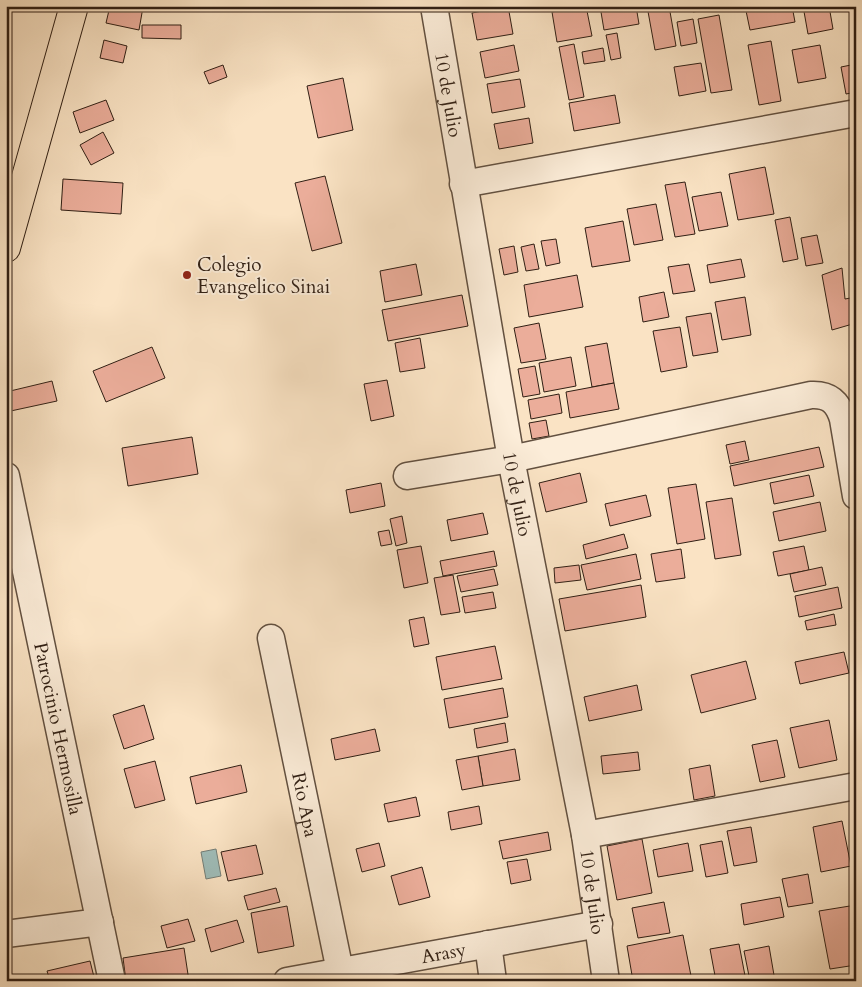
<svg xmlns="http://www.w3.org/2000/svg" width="862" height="987" viewBox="0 0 862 987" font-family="Cardo,serif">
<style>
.water{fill:#9fbdb9;stroke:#737e77}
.building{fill:#ebad9a;stroke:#301f14}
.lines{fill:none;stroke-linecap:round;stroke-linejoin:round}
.minor-casing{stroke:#625040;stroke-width:29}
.major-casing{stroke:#301f14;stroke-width:30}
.minor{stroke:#fcedd9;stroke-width:26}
.major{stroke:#fae3c4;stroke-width:28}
.poi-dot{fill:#8f2418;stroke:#fcedd9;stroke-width:2}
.labels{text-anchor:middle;stroke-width:4;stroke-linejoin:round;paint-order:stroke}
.street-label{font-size:19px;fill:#301f14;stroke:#fcedd9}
.poi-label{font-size:19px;fill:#301f14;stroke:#fcedd9;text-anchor:start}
</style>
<rect width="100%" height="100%" fill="#fae3c4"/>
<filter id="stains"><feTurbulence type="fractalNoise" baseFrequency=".004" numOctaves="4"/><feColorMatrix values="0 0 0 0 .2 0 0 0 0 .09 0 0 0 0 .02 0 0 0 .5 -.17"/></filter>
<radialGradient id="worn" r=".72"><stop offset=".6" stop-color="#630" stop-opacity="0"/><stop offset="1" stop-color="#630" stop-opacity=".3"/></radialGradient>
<polygon class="water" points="216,849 221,876 206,879 201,852"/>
<g class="building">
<polygon points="110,6 143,7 139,30 106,23"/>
<polygon points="508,6 513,34 477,40 472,13"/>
<polygon points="586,6 592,36 557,42 552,12"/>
<polygon points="600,6 636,6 639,24 604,30"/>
<polygon points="647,6 669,6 676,46 655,50"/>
<polygon points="692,6 710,6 711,9 693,12"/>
<polygon points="721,6 741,6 741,8 721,11"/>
<polygon points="745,6 792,6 795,22 750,30"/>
<polygon points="803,6 829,6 833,29 808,34"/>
<polygon points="719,15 732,90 711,93 698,19"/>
<polygon points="693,19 697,43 681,46 677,22"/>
<polygon points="142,25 181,25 181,39 142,38"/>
<polygon points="617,33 621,58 611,60 606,35"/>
<polygon points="104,40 127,46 123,63 100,58"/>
<polygon points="771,41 781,101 759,105 748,45"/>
<polygon points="574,44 584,97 569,100 559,47"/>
<polygon points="514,45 519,71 485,78 480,52"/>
<polygon points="820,45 826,78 798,83 792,50"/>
<polygon points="603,48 605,61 584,64 582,52"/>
<polygon points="701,63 706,91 679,96 674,67"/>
<polygon points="856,64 856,92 846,94 841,67"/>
<polygon points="223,65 227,77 209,84 204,72"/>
<polygon points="343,78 353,130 318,138 307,86"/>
<polygon points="520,79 525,107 492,113 487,84"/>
<polygon points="615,95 620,123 574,131 569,103"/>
<polygon points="106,100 114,120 80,133 73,112"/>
<polygon points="529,118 533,143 499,149 494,124"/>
<polygon points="103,132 114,153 91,165 80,145"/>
<polygon points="765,167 774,214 738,220 729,174"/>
<polygon points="325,176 342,243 312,251 295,183"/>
<polygon points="63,179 123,183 121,214 61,210"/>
<polygon points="685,182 695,234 675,237 665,185"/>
<polygon points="721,192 728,226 699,231 692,197"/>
<polygon points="656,204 663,240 634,245 627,209"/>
<polygon points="790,217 798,259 783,262 775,220"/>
<polygon points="623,221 630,261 592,267 585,228"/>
<polygon points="817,235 823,263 806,266 801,238"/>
<polygon points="556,239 560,263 546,266 541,241"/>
<polygon points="534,244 539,269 526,271 521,247"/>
<polygon points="514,246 518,272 504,275 499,249"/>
<polygon points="741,259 745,277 710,283 707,265"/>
<polygon points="416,264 422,295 385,302 380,271"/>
<polygon points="689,264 695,291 673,294 668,267"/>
<polygon points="842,268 845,299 856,297 856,323 832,330 822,275"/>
<polygon points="577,275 583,307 529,317 524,285"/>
<polygon points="664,292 669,317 643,322 639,297"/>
<polygon points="462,295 468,326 388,341 382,310"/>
<polygon points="745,297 751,335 722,340 715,302"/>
<polygon points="711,313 718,352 693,356 686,317"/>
<polygon points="539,323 546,359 521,363 514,328"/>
<polygon points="680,327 687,367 661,372 653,331"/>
<polygon points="420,338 425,368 400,372 395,343"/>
<polygon points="607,343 614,383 592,387 585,347"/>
<polygon points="152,347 165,378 106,402 93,371"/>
<polygon points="571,357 576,386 544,392 539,363"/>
<polygon points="535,366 540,394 523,397 518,369"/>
<polygon points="387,380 394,416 371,421 364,384"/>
<polygon points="52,381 57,401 6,412 6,392"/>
<polygon points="614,383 619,409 570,418 566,392"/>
<polygon points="559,394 562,413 531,419 528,400"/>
<polygon points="546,420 549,436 532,439 529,423"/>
<polygon points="192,437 198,474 128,486 122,448"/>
<polygon points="745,441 749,460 730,464 726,445"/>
<polygon points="819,447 824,467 734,486 730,466"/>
<polygon points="580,473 587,502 546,512 539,483"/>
<polygon points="809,475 814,496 774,504 770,483"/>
<polygon points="381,483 385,506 350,513 346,490"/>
<polygon points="696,484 705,539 677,544 668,488"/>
<polygon points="646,495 651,516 610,526 605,504"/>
<polygon points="732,498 741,555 715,559 706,502"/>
<polygon points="820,502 826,531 779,541 773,512"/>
<polygon points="483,513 488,534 451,541 447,520"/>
<polygon points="402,516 407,543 396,546 390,519"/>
<polygon points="389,530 392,544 381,546 378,532"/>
<polygon points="624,534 628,548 586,559 583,545"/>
<polygon points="421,546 428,583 404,588 397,550"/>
<polygon points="804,546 809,570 778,576 773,552"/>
<polygon points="681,549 685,578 656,582 651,554"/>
<polygon points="494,551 497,566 443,576 440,561"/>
<polygon points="636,554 641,579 587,590 581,565"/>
<polygon points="579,565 581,580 555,583 554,568"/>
<polygon points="822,567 826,585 794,592 790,574"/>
<polygon points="494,569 498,585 461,592 457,576"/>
<polygon points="453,575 460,612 441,615 434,578"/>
<polygon points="641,585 646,617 565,631 559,599"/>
<polygon points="838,587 842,608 799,617 795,596"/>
<polygon points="493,592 496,608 465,613 462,597"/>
<polygon points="834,614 836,625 807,630 805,621"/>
<polygon points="424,617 429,644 414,647 409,620"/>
<polygon points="495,646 502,679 442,690 436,657"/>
<polygon points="844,652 849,673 800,684 795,662"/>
<polygon points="746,661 756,699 701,713 691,675"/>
<polygon points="637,685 642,710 589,721 584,697"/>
<polygon points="503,688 508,717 449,728 444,699"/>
<polygon points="144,705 154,739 124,749 113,715"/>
<polygon points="829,720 837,760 799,768 790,728"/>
<polygon points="505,723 508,742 477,748 474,729"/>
<polygon points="375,729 380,751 335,760 331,739"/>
<polygon points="777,740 785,777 760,782 752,745"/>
<polygon points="515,749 520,780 483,786 478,756"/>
<polygon points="638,752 640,770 603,774 601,756"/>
<polygon points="478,756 483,786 462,790 456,760"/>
<polygon points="155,761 165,800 135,808 124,769"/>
<polygon points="241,765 247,792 196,804 190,777"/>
<polygon points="710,765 715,796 694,800 689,769"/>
<polygon points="416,797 420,816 388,822 384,804"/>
<polygon points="479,806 482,824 451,830 448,812"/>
<polygon points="842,821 851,866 821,872 813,827"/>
<polygon points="751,827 757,862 734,866 727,831"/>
<polygon points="548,832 551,850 503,859 499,841"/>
<polygon points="642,839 652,893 617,900 607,846"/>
<polygon points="722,841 728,873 706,877 700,845"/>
<polygon points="379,843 385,866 362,872 356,849"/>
<polygon points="688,843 693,871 658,877 653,850"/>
<polygon points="256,845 263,874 228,881 221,852"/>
<polygon points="527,859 531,880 511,884 507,862"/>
<polygon points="422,867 430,897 399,905 391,876"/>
<polygon points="808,874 813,903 788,907 782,879"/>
<polygon points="276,888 280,902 248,910 244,896"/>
<polygon points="780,897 784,917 744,925 741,904"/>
<polygon points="664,902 670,933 638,938 632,908"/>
<polygon points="856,905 856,965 830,969 819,911"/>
<polygon points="287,906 294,946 258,953 251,913"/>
<polygon points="188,919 195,941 167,948 161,926"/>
<polygon points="237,920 244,942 211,952 205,929"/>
<polygon points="683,935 692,981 633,981 627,946"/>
<polygon points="739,944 746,981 716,981 710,949"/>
<polygon points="769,946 775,981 750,981 744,951"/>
<polygon points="184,948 189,981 126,981 123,958"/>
<polygon points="90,961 95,981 50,981 47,971"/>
</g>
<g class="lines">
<g class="minor-casing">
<g id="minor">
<path id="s1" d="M434,6l77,453 74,376 21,146"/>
<polyline points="463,184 856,113"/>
<path id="s2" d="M6,476l106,505"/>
<path d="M407,476l104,-17 300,-64c18,-1 27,7 32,24l13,77"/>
<path id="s3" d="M271,638l69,333"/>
<polyline points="585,835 856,786"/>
<polyline points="6,934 100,922"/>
<polyline points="488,944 493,981"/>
<path id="s4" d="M287,981l312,-57"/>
</g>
</g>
<g class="major-casing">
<polyline id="major" points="6,248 74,6"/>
</g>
<use href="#minor" class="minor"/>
<use href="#major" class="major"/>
</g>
<circle class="poi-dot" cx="187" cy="275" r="5"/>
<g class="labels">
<g class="street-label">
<text dy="7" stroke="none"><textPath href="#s1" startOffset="90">10 de Julio</textPath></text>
<text dy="7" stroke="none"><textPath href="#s1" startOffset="495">10 de Julio</textPath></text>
<text dy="7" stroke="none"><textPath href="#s2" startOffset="258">Patrocinio Hermosilla</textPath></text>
<text dy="7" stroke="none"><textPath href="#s3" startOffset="170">Rio Apa</textPath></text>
<text dy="7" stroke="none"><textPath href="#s1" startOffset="900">10 de Julio</textPath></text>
<text dy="7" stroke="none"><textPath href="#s4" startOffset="159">Arasy</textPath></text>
</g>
<g class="poi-label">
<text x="197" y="271">Colegio<tspan x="197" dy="22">Evangelico Sinai</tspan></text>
</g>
</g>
<rect width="862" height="987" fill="none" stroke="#fae3c4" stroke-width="25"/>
<rect x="8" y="8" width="847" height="972" fill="none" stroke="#301f14" stroke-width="2.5"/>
<rect x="12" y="12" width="837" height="962" fill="none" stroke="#301f14"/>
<rect width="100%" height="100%" filter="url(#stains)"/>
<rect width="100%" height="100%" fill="url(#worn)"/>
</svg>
